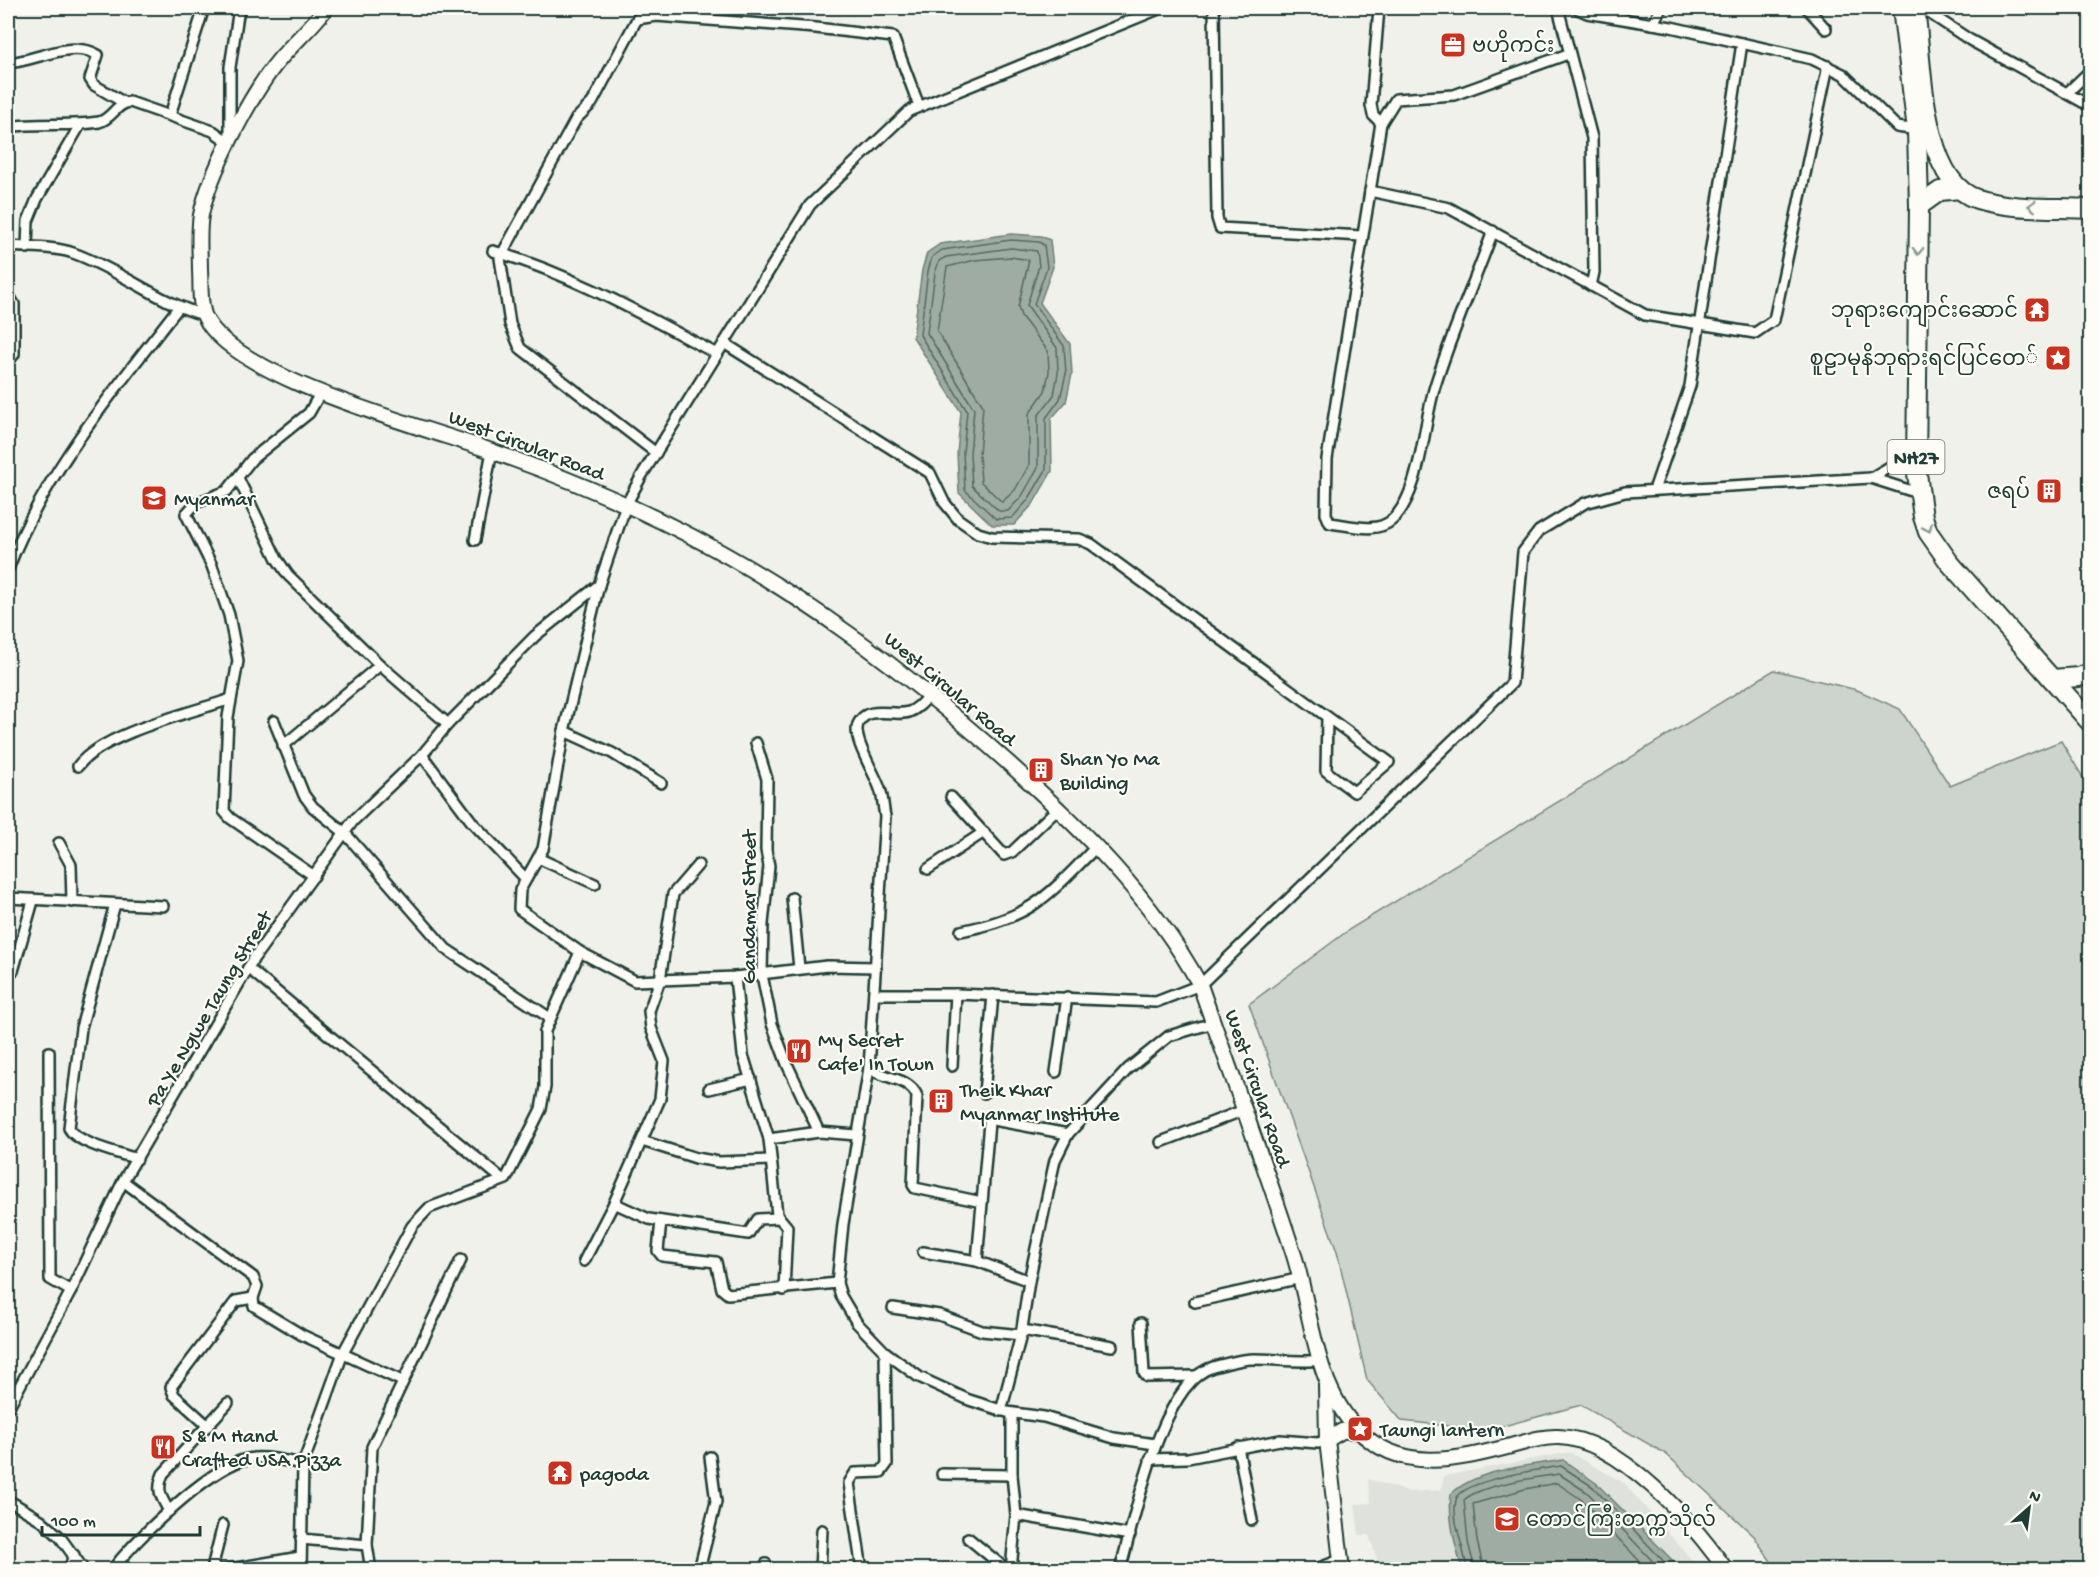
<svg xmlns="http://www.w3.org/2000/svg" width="2098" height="1577" viewBox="0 0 2098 1577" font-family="'Gochi Hand','Noto Sans Myanmar',sans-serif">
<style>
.built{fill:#dfe2dc}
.green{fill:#cdd3cd;stroke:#768880;stroke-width:1.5}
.water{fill:#9faca4;stroke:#6c8077;stroke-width:1.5}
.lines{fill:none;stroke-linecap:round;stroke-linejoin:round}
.shore{stroke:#526961;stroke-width:1.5}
.street-casing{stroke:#1f3d34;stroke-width:14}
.secondary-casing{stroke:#1f3d34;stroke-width:18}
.highway-casing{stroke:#1f3d34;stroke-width:22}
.street{stroke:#fdfcf7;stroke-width:9}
.secondary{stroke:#fdfcf7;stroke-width:14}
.highway{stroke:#fdfcf7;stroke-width:18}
.oneway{stroke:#8e9c96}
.labels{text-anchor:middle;stroke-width:4.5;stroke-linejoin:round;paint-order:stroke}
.shield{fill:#fdfcf7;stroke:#62766e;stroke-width:1.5}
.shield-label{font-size:20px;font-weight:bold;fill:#1f3d34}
.poi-label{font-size:21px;fill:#1f3d34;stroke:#fdfcf7;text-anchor:start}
.street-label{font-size:21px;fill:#1f3d34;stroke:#fdfcf7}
</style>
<rect width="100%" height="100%" fill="#f0f1eb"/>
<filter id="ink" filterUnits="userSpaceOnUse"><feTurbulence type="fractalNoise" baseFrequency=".0167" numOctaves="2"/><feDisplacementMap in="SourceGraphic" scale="12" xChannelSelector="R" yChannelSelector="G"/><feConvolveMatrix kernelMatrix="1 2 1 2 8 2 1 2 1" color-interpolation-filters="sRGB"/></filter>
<g filter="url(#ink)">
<polygon class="built" points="1569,1452 1624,1483 1700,1569 1380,1569 1369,1535 1359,1535 1355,1504 1371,1503 1368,1479 1409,1492 1441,1490 1444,1476"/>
<polygon class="green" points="1774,670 1857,690 1900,709 1950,786 2061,741 2090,789 2090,1569 1776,1569 1754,1536 1666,1454 1581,1405 1489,1430 1402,1421 1367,1380 1337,1252 1249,1004 1350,929"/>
<g class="water">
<polygon points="1011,234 1041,236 1050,240 1053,267 1040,303 1070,344 1072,374 1066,402 1051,419 1052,471 1033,504 1014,525 992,525 959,493 957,453 961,412 913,337 922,270 927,253 940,244"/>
<path d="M1563,1460l33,23 85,86h-219c-7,-24 -14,-50 -11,-75 27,-25 76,-28 112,-34z"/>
</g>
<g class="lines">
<g class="shore">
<polygon points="1011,240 1039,242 1044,245 1047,267 1034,304 1064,346 1066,374 1060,399 1046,418 1046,470 1028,500 1012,518 996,519 965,490 963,453 967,411 920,335 928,271 932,257 942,250"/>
<polygon points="1011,248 1037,251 1039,266 1027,305 1057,348 1058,373 1054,395 1038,416 1038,468 1022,496 1008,511 999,511 972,486 970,454 974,409 927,333 935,273 939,261 946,257"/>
<polygon points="1011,257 1029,260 1018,307 1021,316 1048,351 1049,372 1045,391 1029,414 1029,465 1015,490 1002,502 981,482 979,454 983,406 937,331 947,267 975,260"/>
<path d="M1467,1570c-2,-22 -16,-48 -11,-70 5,-20 85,-31 105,-34l32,21 79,83"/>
<path d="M1475,1570l-7,-28 -4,-42c18,-16 71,-22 95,-26l29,19 73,77"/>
<polyline points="1484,1570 1477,1541 1473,1504 1525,1489 1557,1483 1582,1500 1648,1570"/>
</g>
<g class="street-casing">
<g id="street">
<polyline points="1214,8 1217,218 1220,228 1362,236"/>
<path d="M1379,8l-8,97 2,10 8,8 -54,336 -1,55 4,9c19,2 47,11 62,-3 29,-26 31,-96 43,-134 16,-52 39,-103 58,-155"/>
<polyline points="1558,8 1592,138 1594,272 1591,286"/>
<polyline points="1576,8 1587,13 1671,27 1812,59 1843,74 1897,127 1917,130"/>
<polyline points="1807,8 1826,29"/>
<polyline points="1915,10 1923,9 1970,40 2090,106"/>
<polyline points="1653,24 1661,8"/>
<path d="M8,63c29,-2 63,-24 90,-8l-8,24 4,6 29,17"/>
<polyline points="2068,92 2090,71"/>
<polyline points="170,115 204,8"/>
<polyline points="1381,123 1396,99 1454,95 1568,54"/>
<path d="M8,127c30,-5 61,0 91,-5 13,-3 17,-19 31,-20l83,29 17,12"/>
<polyline points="230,138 230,67 239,8"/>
<polyline points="1370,191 1449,208 1645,315 1755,333 1774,320 1828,66"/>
<path d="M8,246c20,2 46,0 65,7 46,16 84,49 131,62"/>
<polyline points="27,248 28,221 37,199 80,125"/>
<path d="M493,251c79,23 152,65 224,103"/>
<polyline points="8,294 14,304 14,354 8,362"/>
<polyline points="724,343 930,473 944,502 958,519 978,533 992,537 1079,539 1091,544 1389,762 1354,792 1326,771 1327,717"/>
<polyline points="656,453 520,348 510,324 500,258 576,119 592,103 637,19 656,16 816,28 893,37 919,106"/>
<polyline points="238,478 277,559 288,575 380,665 448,724"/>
<polyline points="1871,478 1916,451"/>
<polyline points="1654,490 1690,386 1742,43"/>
<polyline points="475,540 492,451"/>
<path d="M8,569c37,-98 106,-178 170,-261"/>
<polyline points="599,585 564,731 543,849 520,890 519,909 580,952 635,981 735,977 827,966 876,967"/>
<path d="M930,694c-6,7 -12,15 -21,18 -15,5 -42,-8 -51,12 -6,15 17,49 22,65 3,8 3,18 5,27l-16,252 -26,156 -6,59 4,13 16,27 28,29 34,25 50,23 38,12 37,5 70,21 41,6"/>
<polyline points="274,721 304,795 313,807 345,833 446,949 550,1018"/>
<polyline points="564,731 612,753 661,783"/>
<polyline points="756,743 767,779 766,850 769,866 763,924 762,975 772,1024 787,1064 819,1132 857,1135"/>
<polyline points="283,746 380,665"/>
<polyline points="422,755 472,822 526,879"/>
<path d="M78,766c25,-33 112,-53 153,-67"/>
<polyline points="951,797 1004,855 1012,852 1059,807"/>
<polyline points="59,843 71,865 72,902"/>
<polyline points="538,858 595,884"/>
<polyline points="928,869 984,832"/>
<polyline points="314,876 230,818 224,811 228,717 238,661 229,615 212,566 186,514 196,503 227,491 252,459 309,413 321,392"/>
<polyline points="8,898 163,906"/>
<polyline points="792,898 799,968"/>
<path d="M115,904l-34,124 -12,100c8,16 51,25 68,31"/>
<path d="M961,931c71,-14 86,-34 135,-84"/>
<polyline points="248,968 502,1179"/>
<polyline points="13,971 33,901"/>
<polyline points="735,977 743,1055 769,1139 777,1215 787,1227 784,1290"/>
<polyline points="874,994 956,994 1156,1002 1200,985 1512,683 1523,552 1539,531 1585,503 1625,492 1871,478 1918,493"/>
<polyline points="49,1052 50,1279 71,1291"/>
<polyline points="952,1066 956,994"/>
<path d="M869,1068c15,11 40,9 48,28l-4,89 2,3 67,14"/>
<polyline points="1056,1072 1067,997"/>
<polyline points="709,1089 751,1079"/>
<polyline points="984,1093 993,995"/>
<polyline points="769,1139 819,1132"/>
<polyline points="642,1141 696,1158 719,1162 771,1160"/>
<polyline points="1161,1142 1244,1110"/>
<polyline points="123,1181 253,1277 257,1286 253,1298 254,1306 302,1335 402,1381"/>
<polyline points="614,1203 649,1219 748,1234 758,1219 778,1218"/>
<polyline points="661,1221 658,1251 662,1256 716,1262 722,1289 728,1294 837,1283"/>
<polyline points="923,1252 977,1261 1029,1281"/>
<polyline points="584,1261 614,1203 660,1099 664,1061 651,1028 649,1011 660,980 673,894 698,865"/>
<polyline points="977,1261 989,1122 993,1120 1068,1134"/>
<polyline points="1195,1302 1301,1278"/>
<polyline points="893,1308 939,1315 982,1331 1021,1335"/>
<polyline points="1141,1323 1144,1373 1147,1377 1196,1376"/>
<polyline points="1022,1330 1112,1346"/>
<polyline points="8,1408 71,1291 123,1181 254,958 353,821 422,755 448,724 535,636 599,585 626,505 642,475 810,205 909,111 1161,8"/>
<polyline points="1001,1411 1021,1335 1029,1281 1055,1160 1068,1134 1128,1069 1169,1036 1213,1023"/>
<polyline points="208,1426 174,1395 171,1387 236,1301 253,1298"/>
<polyline points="1238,1447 1252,1520"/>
<polyline points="1150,1459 1188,1458 1280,1440 1318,1443 1327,1440"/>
<polyline points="942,1474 1012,1475"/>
<polyline points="8,1500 41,1520 60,1537 84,1570"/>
<path d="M169,1511c-8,-14 -13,-21 -6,-37l65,-71"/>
<polyline points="1016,1515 1130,1535"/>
<polyline points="968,1538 1007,1570"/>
<polyline points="301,1539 367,1545"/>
<polyline points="69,1570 74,1555"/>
<path d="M112,1570c25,-32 93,-98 131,-110 19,-6 41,1 60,4"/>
<polyline points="218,1570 213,1564 223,1525"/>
<polyline points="224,1570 300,1557"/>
<polyline points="301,1570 303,1464 343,1353 412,1226 429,1208 506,1179 541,1109 545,1087 545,1031 580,952"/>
<polyline points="371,1570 367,1545 372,1447 461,1260"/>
<polyline points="699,1570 716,1502 710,1457"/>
<polyline points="766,1570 766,1564"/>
<polyline points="820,1570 822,1530"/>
<polyline points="862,1570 849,1483 855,1473 881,1472 887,1464 885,1352"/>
<polyline points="1011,1570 1016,1515 1012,1475 1012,1413"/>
<path d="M1120,1570c14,-48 40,-188 93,-203 12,-3 27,-8 40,-8 23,0 45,4 68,1"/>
<polyline points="1314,1570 1340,1560"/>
</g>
</g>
<g class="secondary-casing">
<g id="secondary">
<path d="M326,8c-14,19 -32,34 -47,52 -27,32 -70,114 -78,155 -3,17 -1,38 -1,55 1,14 -1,34 5,47 29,62 224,111 289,135 65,23 128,49 189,80 118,60 223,140 322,228 74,66 147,137 195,225 31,89 64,177 93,267 19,58 20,131 64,177 43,45 101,31 154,17 15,-4 32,-10 48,-9 61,2 134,86 167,133"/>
<polyline points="1326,1385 1327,1440 1342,1570"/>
<polyline points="1327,1440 1342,1431 1357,1430"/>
</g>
</g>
<g class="highway-casing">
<g id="highway">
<polyline points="1902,8 1917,130 1919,206 1916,466 1923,517 1928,532 1949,562 2090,722"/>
<path d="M1916,16c6,48 6,166 61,183 35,11 76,8 113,10"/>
<polyline points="1919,206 1940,191 1960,189"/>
<polyline points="2052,679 2079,677 2090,673"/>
</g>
</g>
<use href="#street" class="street"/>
<use href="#secondary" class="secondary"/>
<use href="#highway" class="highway"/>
</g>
<defs><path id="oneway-chevron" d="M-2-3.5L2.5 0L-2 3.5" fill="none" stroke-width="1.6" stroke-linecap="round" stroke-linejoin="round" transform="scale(1.5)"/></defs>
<g class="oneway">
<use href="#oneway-chevron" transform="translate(2032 206) rotate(-178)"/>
<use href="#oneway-chevron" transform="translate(1918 251) rotate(91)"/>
<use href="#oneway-chevron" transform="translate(1928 528) rotate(66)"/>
</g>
</g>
<defs>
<g id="office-square" transform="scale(1.35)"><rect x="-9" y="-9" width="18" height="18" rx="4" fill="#c8321e" stroke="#fdfcf7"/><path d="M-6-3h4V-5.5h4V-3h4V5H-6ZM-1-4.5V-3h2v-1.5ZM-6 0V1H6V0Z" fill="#fff"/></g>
<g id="temple-square" transform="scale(1.35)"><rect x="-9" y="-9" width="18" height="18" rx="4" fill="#c8321e" stroke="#fdfcf7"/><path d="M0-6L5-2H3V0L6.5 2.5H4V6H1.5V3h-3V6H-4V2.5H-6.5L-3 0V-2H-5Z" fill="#fff"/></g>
<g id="sight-square" transform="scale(1.35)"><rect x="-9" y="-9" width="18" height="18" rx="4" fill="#c8321e" stroke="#fdfcf7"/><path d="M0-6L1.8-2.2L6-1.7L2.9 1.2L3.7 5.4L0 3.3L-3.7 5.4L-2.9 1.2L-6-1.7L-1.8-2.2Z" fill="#fff"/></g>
<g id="building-square" transform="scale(1.35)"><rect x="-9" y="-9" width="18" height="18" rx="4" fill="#c8321e" stroke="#fdfcf7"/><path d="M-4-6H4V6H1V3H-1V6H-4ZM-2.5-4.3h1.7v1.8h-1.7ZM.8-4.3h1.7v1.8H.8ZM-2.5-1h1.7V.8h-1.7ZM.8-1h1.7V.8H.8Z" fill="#fff"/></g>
<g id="school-square" transform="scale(1.35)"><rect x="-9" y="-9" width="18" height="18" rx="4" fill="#c8321e" stroke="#fdfcf7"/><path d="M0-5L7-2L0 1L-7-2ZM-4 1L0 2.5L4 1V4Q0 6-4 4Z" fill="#fff"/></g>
<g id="restaurant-square" transform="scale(1.35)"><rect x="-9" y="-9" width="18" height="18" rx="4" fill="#c8321e" stroke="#fdfcf7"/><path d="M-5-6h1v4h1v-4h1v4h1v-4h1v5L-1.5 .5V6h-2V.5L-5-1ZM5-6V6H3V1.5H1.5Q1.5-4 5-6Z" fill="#fff"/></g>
<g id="university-square" transform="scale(1.35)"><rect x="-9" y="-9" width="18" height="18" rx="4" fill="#c8321e" stroke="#fdfcf7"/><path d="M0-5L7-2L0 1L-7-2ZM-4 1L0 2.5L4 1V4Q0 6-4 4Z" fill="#fff"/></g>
</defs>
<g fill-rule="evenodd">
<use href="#office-square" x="1453" y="45"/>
<use href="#temple-square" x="2037" y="310"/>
<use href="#sight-square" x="2058" y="358"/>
<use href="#building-square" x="2049" y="491"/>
<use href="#school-square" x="154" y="498"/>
<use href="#building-square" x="1041" y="770"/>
<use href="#restaurant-square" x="799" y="1051"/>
<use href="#building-square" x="941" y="1101"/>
<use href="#sight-square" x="1360" y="1429"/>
<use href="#restaurant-square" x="163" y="1447"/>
<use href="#temple-square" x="560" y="1473"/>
<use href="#university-square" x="1507" y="1519"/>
</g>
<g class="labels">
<rect class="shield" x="1887.5" y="440" width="57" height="34" rx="4.5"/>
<g class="shield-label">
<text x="1916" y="464">NH27</text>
</g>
<g class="poi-label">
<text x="1472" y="52">ဗဟိုကင်း</text>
<text x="2018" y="317" text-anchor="end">ဘုရားကျောင်းဆောင်</text>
<text x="2038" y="365" text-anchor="end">စူဠာမုနိဘုရားရင်ပြင်တေ်</text>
<text x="2030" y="498" text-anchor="end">ဇရပ်</text>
<text x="174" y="505">Myanmar</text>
<text x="1060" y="765">Shan Yo Ma<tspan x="1060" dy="24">Building</tspan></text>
<text x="818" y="1046">My Secret<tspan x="818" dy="24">Cafe' In Town</tspan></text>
<text x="960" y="1096">Theik Khar<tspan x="960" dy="24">Myanmar Institute</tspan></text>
<text x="1380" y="1436">Taungi lantern</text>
<text x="182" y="1442">S &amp; M Hand<tspan x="182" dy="24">Crafted USA Pizza</tspan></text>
<text x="580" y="1480">pagoda</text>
<text x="1526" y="1526">တောင်ကြီးတက္ကသိုလ်</text>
</g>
<g class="street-label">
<text transform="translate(527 444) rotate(21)" y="7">West Circular Road</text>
<text transform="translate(951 688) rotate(40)" y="7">West Circular Road</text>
<text transform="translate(748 907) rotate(-90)" y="7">Gandamar Street</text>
<text transform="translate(208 1008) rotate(-59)" y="7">Pa Ye Ngwe Taung Street</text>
<text transform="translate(1259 1088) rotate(71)" y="7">West Circular Road</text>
</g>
</g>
<rect width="2098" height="1577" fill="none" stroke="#fdfcf7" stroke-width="30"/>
<rect x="15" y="15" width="2068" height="1547" fill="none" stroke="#1f3d34" stroke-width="2" filter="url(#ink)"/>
<g transform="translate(2029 1508) rotate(28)" stroke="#fdfcf7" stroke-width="4.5" paint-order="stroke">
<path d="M0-4.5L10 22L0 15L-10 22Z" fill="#1f3d34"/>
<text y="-9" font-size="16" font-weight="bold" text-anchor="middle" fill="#1f3d34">N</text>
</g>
<path d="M42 1526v9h158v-9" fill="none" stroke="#1f3d34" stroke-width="3"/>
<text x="51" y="1526" font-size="18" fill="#1f3d34" stroke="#fdfcf7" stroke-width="4.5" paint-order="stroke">100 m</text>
</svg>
